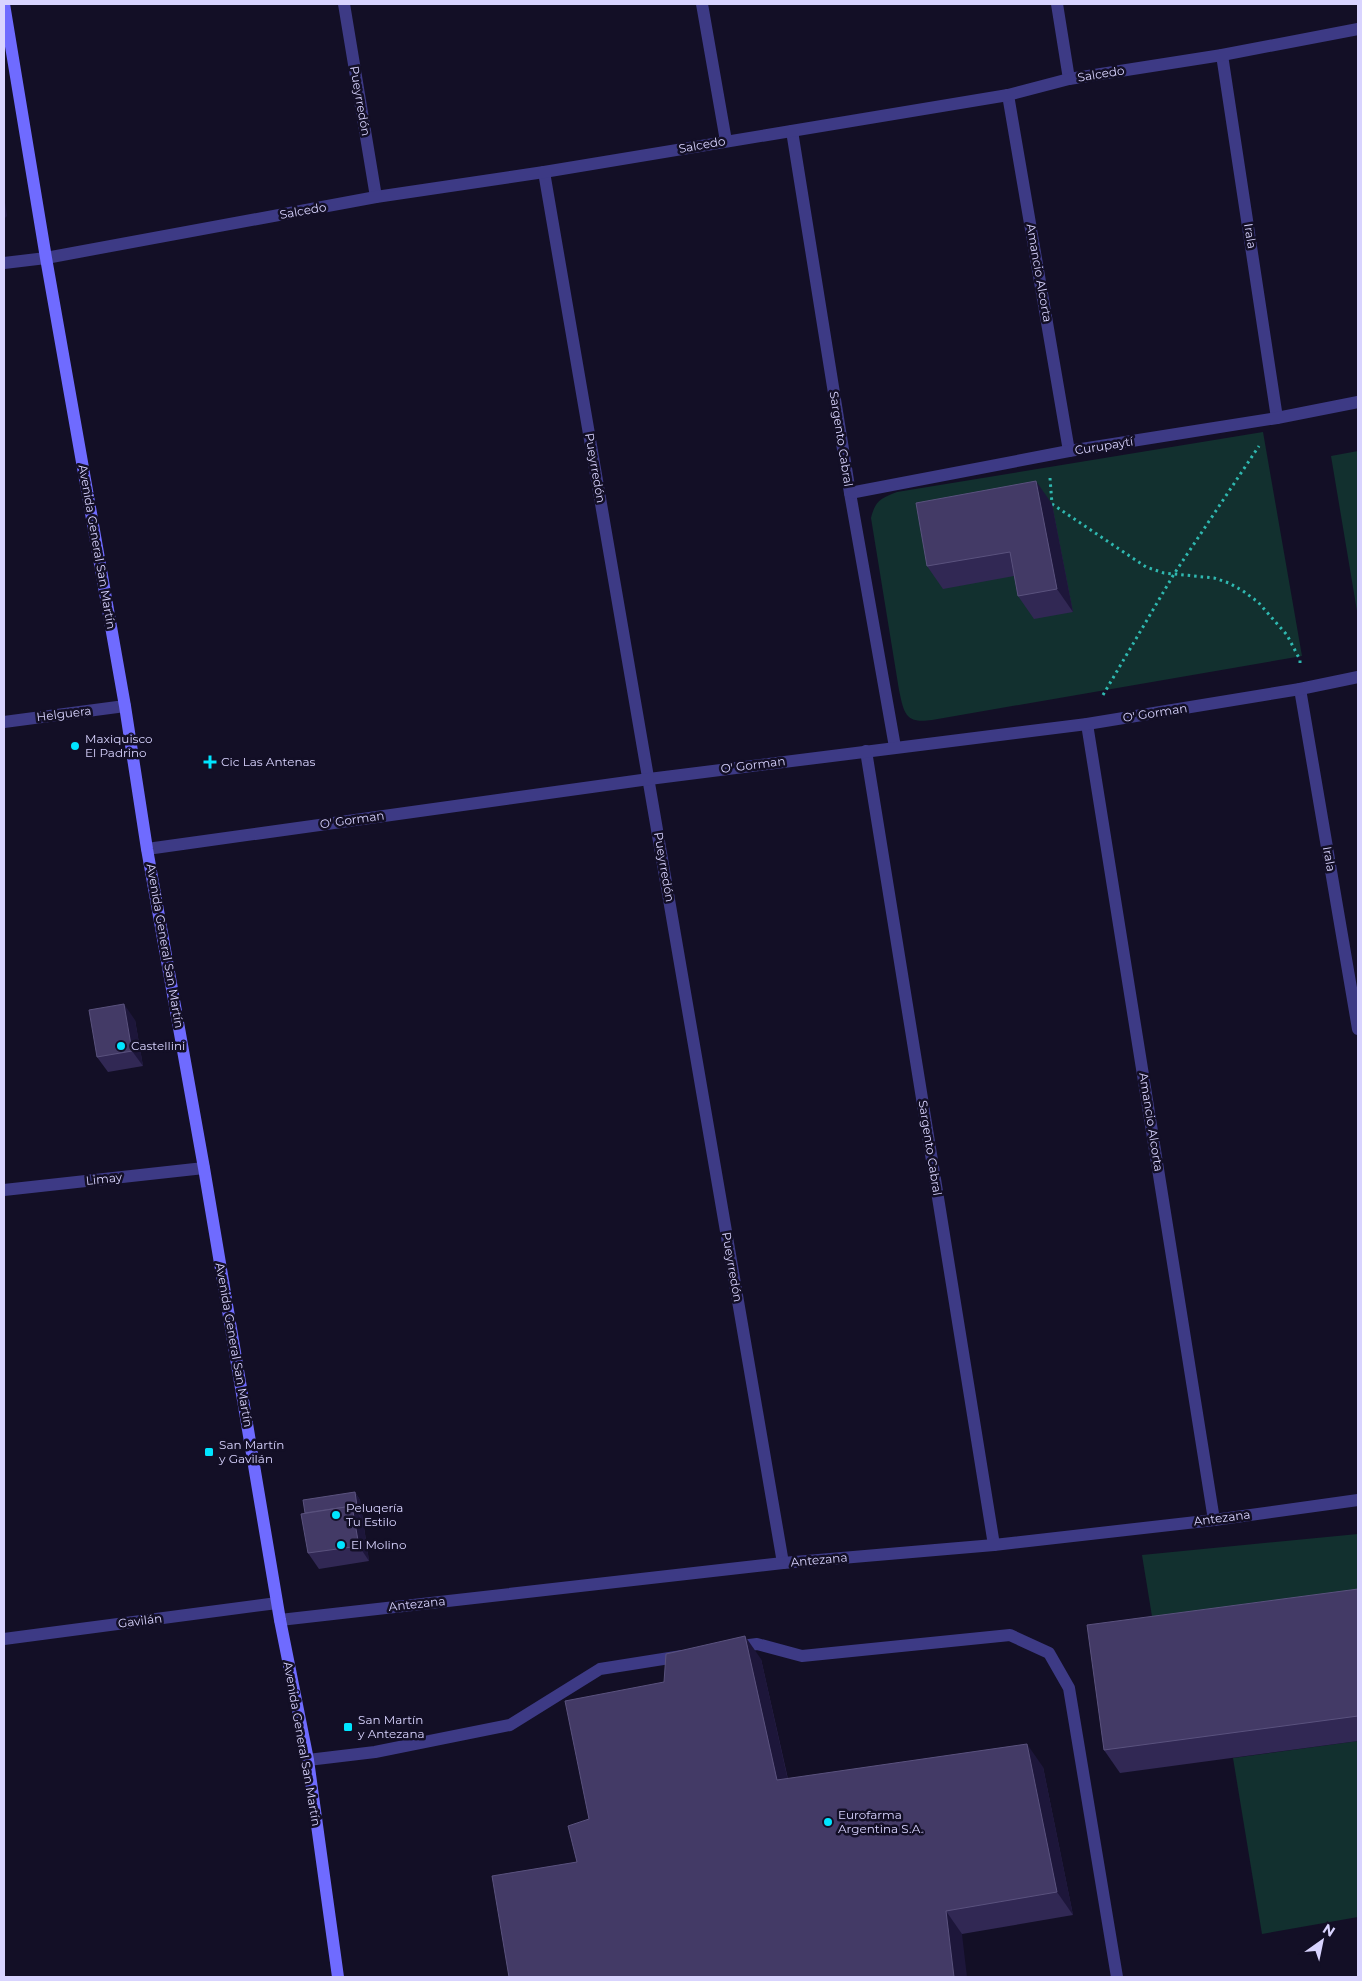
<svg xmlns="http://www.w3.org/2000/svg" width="1362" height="1981" viewBox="0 0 1362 1981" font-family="Montserrat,sans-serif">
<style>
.green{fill:#12302f}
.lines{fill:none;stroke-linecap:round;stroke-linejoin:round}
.path{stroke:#2fb8b0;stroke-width:3;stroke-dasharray:2.5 4;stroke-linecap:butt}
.service{stroke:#3d3a85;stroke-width:12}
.minor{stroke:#3d3a85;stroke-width:12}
.secondary{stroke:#6f6bff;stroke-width:12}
.wall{fill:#312854}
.shaded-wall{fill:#1d163a}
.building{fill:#433a66;stroke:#5a527e}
.poi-dot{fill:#00e5ff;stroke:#130f26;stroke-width:2}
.labels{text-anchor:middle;stroke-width:5;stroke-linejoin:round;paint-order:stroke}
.street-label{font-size:12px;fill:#d9d4ff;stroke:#130f26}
.poi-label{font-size:12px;fill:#d9d4ff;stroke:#130f26;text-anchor:start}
</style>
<rect width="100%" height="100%" fill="#130f26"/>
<g class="green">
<path d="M1263,432l39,224 -370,64c-27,4 -28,-7 -33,-30l-28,-172c4,-17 10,-20 26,-26z"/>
<polygon points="1358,451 1358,617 1331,456"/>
<polygon points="1358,1534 1358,1613 1156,1641 1142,1555"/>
<polygon points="1358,1741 1358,1917 1262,1934 1233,1758"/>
</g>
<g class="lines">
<g class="path">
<polyline points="1050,478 1052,504 1146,567 1164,573 1214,578 1229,583 1243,591 1258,602 1287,635 1300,660 1300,665"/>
<polyline points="1103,695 1174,574 1259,446"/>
</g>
<g class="service">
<polyline points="734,1647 757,1644 802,1656 1010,1635 1049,1653 1069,1688 1117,1977"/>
<polyline points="308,1760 375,1752 510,1725 600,1669 682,1656"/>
</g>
<g class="minor">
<polyline points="344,4 376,197"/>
<polyline points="702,4 726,141"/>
<polyline points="1057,4 1069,79"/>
<polyline points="1222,55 1277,418"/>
<polyline points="1008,95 1069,451"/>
<polyline points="792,131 850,493 895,747"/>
<polyline points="544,172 783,1563"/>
<polyline points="4,263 46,258 376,197 544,172 1008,95 1069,79 1222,55 1358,29"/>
<polyline points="850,493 1069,451 1277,418 1358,402"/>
<polyline points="1300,689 1358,1029"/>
<polyline points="4,722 125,706"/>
<polyline points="1087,724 1214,1520"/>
<polyline points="866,751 994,1545"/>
<polyline points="147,849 649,779 1087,724 1300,689 1358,677"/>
<polyline points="4,1190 204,1168"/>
<polyline points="280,1620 783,1563 994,1545 1214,1520 1358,1500"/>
<polyline points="4,1639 277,1603"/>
</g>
<polyline class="secondary" points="4,4 46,258 125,706 147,849 204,1168 280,1620 308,1760 338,1977"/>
</g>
<g class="wall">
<polygon points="1052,504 1073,612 1034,619 1018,596 1014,576 943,589 927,566"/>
<polygon points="135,1020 143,1066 108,1072 97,1057"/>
<polygon points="355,1492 360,1500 369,1561 319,1569 308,1553 305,1513"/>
<polygon points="1358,1589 1358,1741 1120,1773 1104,1750"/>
<polygon points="761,1659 788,1779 1043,1767 1073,1915 962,1934 577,1862 589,1819 664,1682"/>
</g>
<g class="shaded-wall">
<polygon points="4,196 7,216 4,219"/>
<polygon points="1036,481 1052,504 1073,612 1057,589"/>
<polygon points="124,1004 135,1020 143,1066 132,1051"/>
<polygon points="355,1492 360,1500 363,1521 358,1513"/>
<polygon points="352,1506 363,1521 369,1561 359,1546"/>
<polygon points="745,1636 761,1659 793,1803 777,1780"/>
<polygon points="1027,1744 1043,1767 1073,1915 1057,1892"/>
<polygon points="946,1911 962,1934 967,1977 954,1977"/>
</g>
<g class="building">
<polygon points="1036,481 1057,589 1018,596 1010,552 927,566 916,503"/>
<polygon points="124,1004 132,1051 97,1057 89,1010"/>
<polygon points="355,1492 358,1513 352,1506 305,1513 303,1500"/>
<polygon points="352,1506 359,1546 308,1553 301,1514"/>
<polygon points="1358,1589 1358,1716 1104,1750 1087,1625"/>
<polygon points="745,1636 777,1780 1027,1744 1057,1892 946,1911 954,1977 509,1977 492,1876 577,1862 568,1826 589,1819 565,1701 664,1682 666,1654"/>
</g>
<g class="poi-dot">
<circle cx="75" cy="746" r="5"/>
<path d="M207.5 754.5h5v5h5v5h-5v5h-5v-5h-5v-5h5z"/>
<circle cx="121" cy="1046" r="5"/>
<rect x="204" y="1447" width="10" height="10" rx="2.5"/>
<circle cx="336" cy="1515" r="5"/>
<circle cx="341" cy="1545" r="5"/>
<rect x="343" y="1722" width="10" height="10" rx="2.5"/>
<circle cx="828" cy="1822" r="5"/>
</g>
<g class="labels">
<g class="street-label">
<text transform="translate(1101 74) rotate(-9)" y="4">Salcedo</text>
<text transform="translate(360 101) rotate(80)" y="4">Pueyrredón</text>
<text transform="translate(702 145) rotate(-10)" y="4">Salcedo</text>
<text transform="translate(303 211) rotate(-10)" y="4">Salcedo</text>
<text transform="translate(1250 236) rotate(81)" y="4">Irala</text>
<text transform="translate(1039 273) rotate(80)" y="4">Amancio Alcorta</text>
<text transform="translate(841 439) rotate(81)" y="4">Sargento Cabral</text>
<text transform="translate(1104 446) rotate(-9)" y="4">Curupaytí</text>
<text transform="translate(595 468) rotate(80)" y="4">Pueyrredón</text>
<text transform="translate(97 547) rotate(80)" y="4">Avenida General San Martín</text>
<text transform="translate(1155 713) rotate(-9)" y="4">O' Gorman</text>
<text transform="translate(64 714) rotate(-7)" y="4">Helguera</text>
<text transform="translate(753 765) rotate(-7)" y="4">O' Gorman</text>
<text transform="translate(352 820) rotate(-8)" y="4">O' Gorman</text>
<text transform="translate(1329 859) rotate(80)" y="4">Irala</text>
<text transform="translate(664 867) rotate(80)" y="4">Pueyrredón</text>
<text transform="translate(165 946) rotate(80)" y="4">Avenida General San Martín</text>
<text transform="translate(1151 1122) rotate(81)" y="4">Amancio Alcorta</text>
<text transform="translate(930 1148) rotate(81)" y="4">Sargento Cabral</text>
<text transform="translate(104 1179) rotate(-6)" y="4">Limay</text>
<text transform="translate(732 1267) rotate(80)" y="4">Pueyrredón</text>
<text transform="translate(234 1345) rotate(80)" y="4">Avenida General San Martín</text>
<text transform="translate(1222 1518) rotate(-7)" y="4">Antezana</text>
<text transform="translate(819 1560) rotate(-5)" y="4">Antezana</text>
<text transform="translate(417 1604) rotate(-6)" y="4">Antezana</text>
<text transform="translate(140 1621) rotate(-7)" y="4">Gavilán</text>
<text transform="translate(302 1744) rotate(80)" y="4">Avenida General San Martín</text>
</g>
<g class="poi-label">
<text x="85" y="743">Maxiquisco<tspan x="85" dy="14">El Padrino</tspan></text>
<text x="221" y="766">Cic Las Antenas</text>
<text x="131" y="1050">Castellini</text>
<text x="219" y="1449">San Martín<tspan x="219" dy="14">y Gavilán</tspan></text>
<text x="346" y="1512">Peluqería<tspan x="346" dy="14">Tu Estilo</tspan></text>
<text x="351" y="1549">El Molino</text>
<text x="358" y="1724">San Martín<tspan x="358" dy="14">y Antezana</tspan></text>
<text x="838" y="1819">Eurofarma<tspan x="838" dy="14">Argentina S.A.</tspan></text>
</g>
</g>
<rect width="1362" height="1981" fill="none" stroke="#d9d4ff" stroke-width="10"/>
<g transform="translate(1322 1941) rotate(33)" stroke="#130f26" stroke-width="4" paint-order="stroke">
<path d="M0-4L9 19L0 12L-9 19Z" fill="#d9d4ff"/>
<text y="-8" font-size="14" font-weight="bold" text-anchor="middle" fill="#d9d4ff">N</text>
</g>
</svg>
